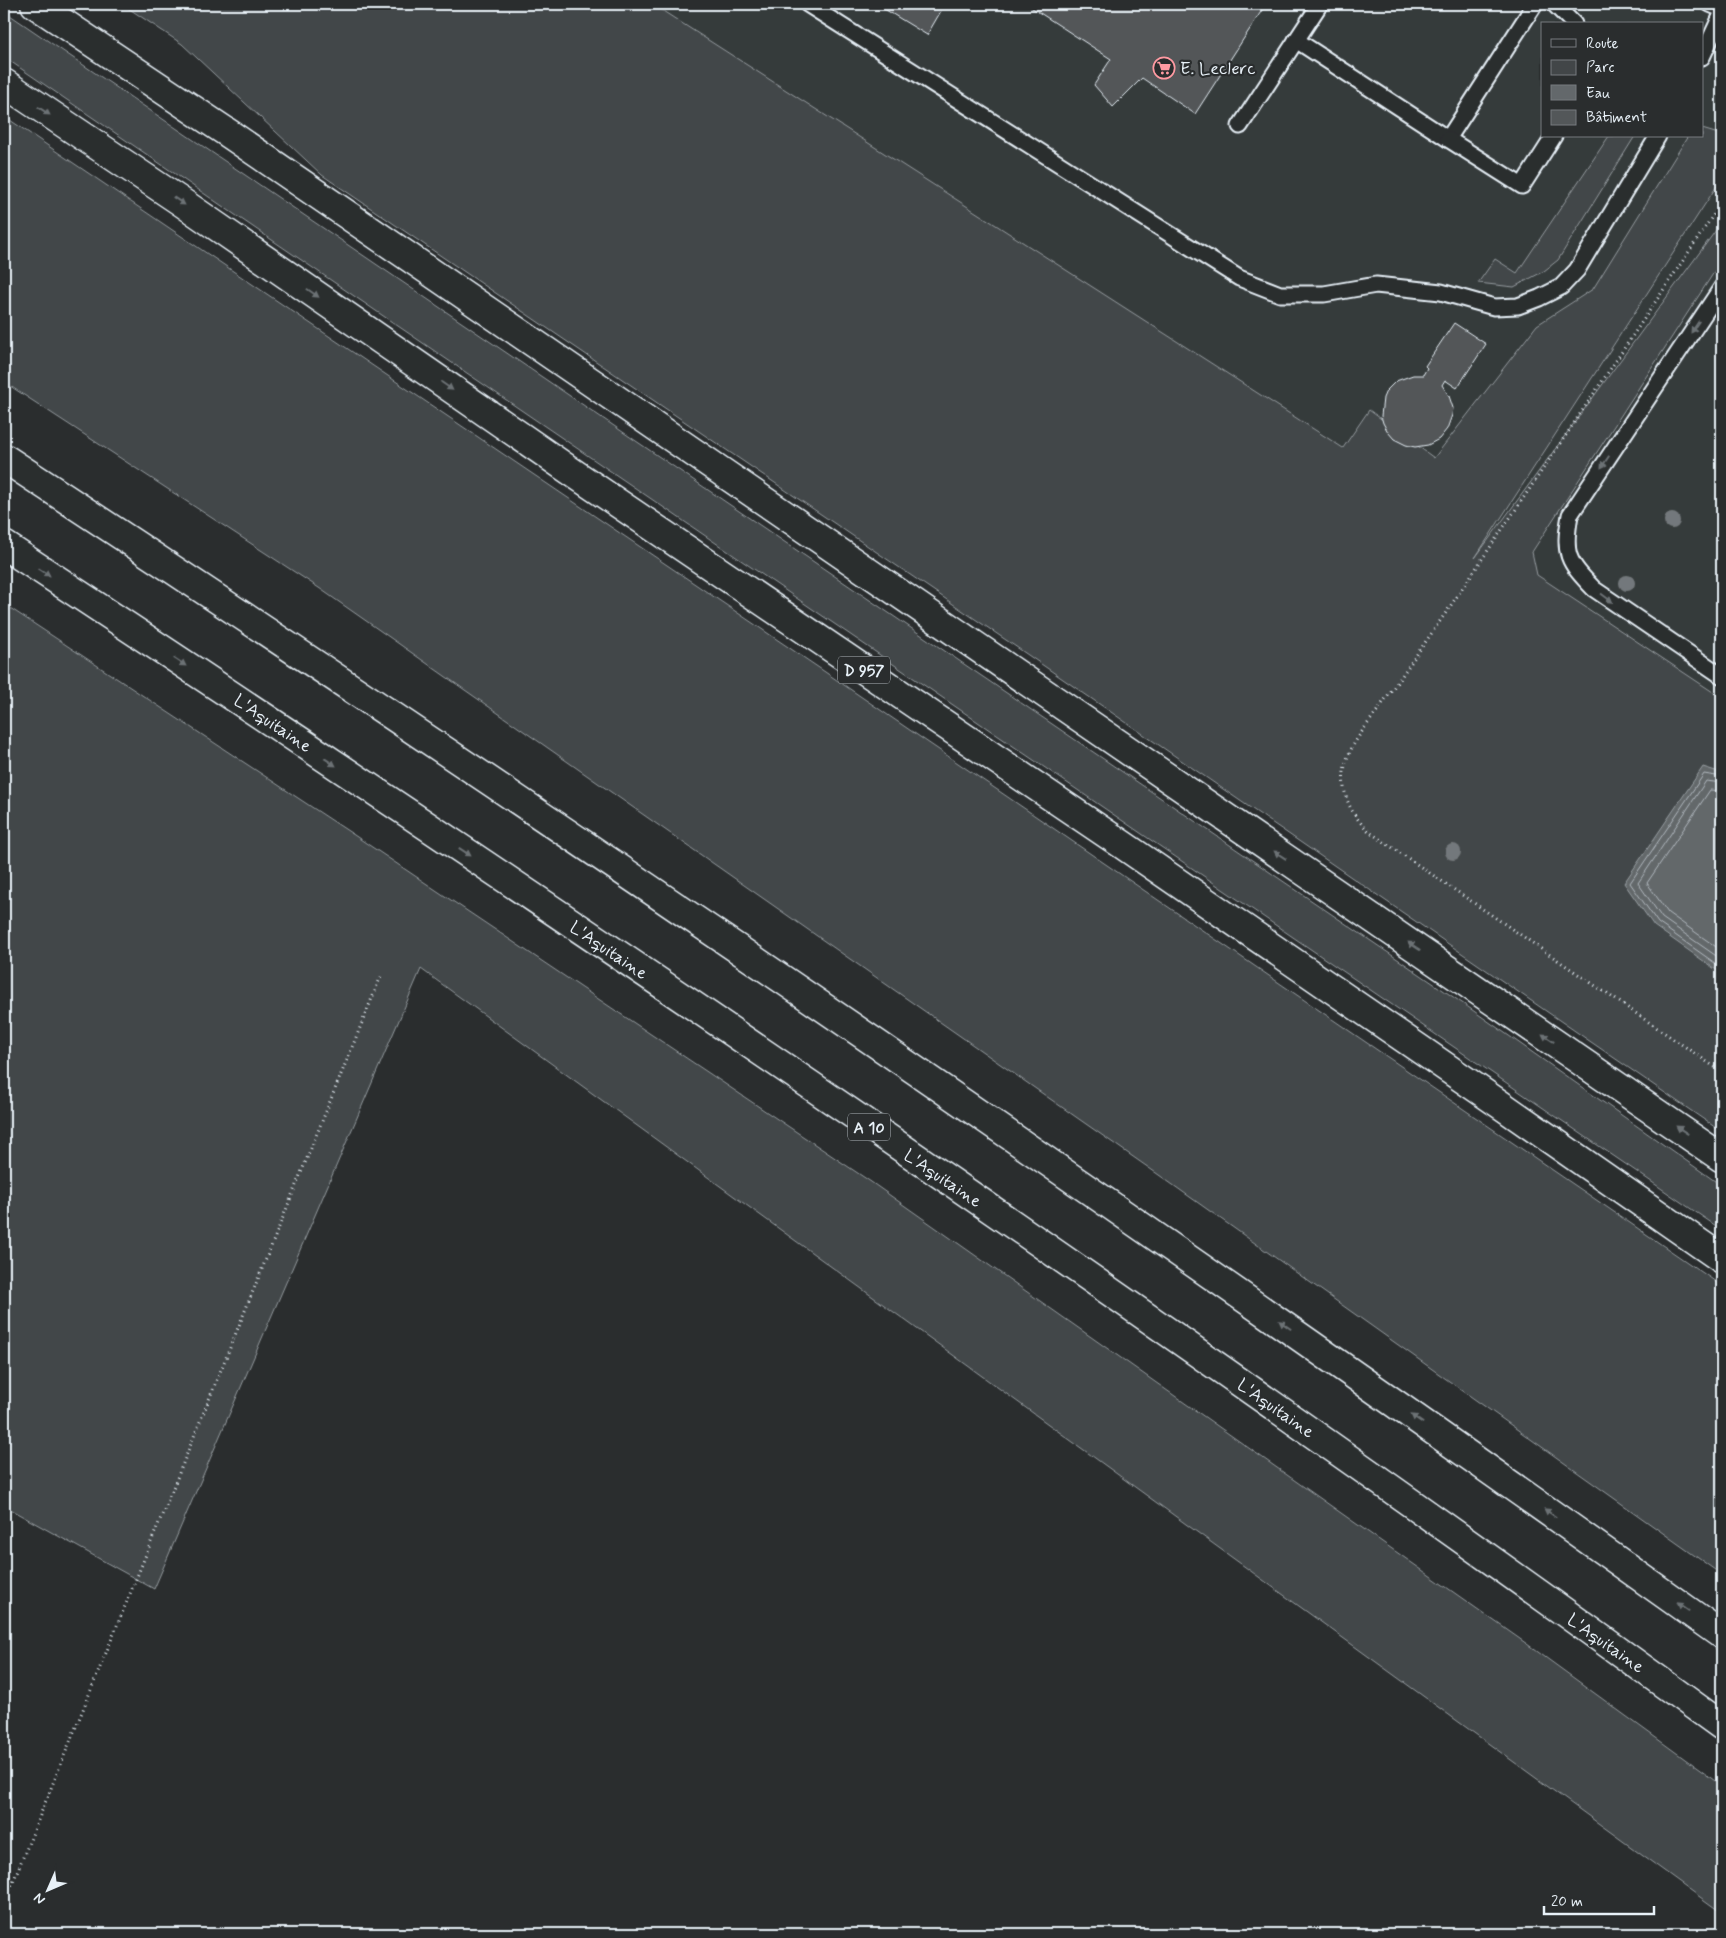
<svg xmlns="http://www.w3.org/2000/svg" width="1726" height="1938" viewBox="0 0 1726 1938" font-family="Mynerve,sans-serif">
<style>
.built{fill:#363a3b;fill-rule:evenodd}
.green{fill:#424648;stroke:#959ca0}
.water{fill:#63686b;stroke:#989fa3}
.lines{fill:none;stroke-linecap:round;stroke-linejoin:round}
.shore{stroke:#b3bac0;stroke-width:1}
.building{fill:#535759;stroke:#e8f1f8}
.lane-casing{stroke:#e8f1f8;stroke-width:19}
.primary-casing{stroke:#e8f1f8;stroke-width:31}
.highway-casing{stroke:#e8f1f8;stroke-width:31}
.path{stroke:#e8f1f8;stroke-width:3;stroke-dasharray:1 4;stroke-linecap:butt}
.lane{stroke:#2a2d2e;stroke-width:15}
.primary{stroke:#2a2d2e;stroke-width:28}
.highway{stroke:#2a2d2e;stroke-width:28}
.tree{fill:#73787b}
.oneway{fill:#6c7275}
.labels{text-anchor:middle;stroke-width:4.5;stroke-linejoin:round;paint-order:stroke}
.shield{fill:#2a2d2e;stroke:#afb6bb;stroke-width:1}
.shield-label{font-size:16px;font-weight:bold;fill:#e8f1f8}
.poi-label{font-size:18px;fill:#e8f1f8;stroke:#2a2d2e;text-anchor:start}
.street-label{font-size:18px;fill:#e8f1f8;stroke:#2a2d2e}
</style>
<rect width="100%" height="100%" fill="#2a2d2e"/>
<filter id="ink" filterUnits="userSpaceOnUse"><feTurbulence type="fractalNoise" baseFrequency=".02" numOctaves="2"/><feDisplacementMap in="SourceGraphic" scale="10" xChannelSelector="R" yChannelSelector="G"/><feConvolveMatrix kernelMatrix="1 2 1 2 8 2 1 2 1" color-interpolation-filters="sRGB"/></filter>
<g filter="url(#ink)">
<path class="built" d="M224,4h1498v970zM1542,24h160v112h-160z"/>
<g class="green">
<polygon points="122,4 652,4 1343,448 1369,410 1434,458 1537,325 1593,289 1688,136 1702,136 1702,129 1722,135 1722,178 1475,558 1722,222 1722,260 1532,552 1537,575 1722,698 1722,1132 1028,655 322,175 182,44"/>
<polygon points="4,11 1468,1007 1722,1186 1722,1230 4,57"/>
<polygon points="4,116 825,672 1722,1286 1722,1575 1159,1175 319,588 4,382"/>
<polygon points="1609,136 1635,136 1558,260 1544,271 1514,287 1478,283 1495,259 1517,273"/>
<polygon points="4,604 354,835 871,1182 1527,1644 1722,1786 1722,1913 421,969 154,1589 4,1506"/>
</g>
<polygon class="water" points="1703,767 1722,773 1722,974 1654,926 1624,883"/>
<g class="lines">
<g class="shore">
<polyline points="1722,777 1704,774 1630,883 1658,923 1722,968"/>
<polyline points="1722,783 1706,781 1638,883 1662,918 1722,960"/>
<polyline points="1722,791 1710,790 1647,883 1668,913 1722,951"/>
</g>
</g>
<g class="building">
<polygon points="883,4 948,4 941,11 927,35 881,7"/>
<polygon points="1026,4 1266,4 1195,114 1142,78 1113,107 1094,85 1111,59"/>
<polygon points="1454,323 1486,344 1457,388 1445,380 1442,385 1449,396 1453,408 1452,415 1447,429 1439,439 1428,445 1415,447 1406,445 1394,439 1388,432 1383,423 1381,416 1383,398 1386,391 1396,381 1413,375 1423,375 1427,368 1425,366"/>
</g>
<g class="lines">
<g class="lane-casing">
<g id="lane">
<polyline points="807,4 1239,278 1280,294 1324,294 1376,285 1441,292 1494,307 1518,306 1539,298 1561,287 1577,270 1658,136"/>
<polyline points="1554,4 1574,24"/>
<polyline points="1710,4 1722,9"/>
<polyline points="1296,40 1448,139 1535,4"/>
<polyline points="1702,57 1722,14"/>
<polyline points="1240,126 1320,4"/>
<polyline points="1448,139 1522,186 1554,136"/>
<path d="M1722,287l-152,228c-7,39 -3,46 24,74l128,87"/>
</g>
</g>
<g class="primary-casing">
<g id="primary">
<polyline points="35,4 231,135 1722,1158"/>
<polyline points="4,83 183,203 575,474 1123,845 1504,1107 1722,1259"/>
</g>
</g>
<g class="highway-casing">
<g id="highway">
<path d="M4,458c580,381 1153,774 1718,1177"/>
<path d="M4,545c580,382 1156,773 1718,1181"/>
</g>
</g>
<g class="path">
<path d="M1722,202c-91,137 -183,273 -275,409 -22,32 -45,64 -67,96 -12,17 -28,35 -34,55 -8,28 4,53 25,71l351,239"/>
<polyline points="4,1904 381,976"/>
</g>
<use href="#lane" class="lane"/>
<use href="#primary" class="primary"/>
<use href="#highway" class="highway"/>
</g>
<g class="tree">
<circle cx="1672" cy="521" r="8"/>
<circle cx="1627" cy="583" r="8"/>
<circle cx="1453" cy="852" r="8"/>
</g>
<defs><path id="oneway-solid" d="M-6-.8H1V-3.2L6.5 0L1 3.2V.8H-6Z" transform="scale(1.25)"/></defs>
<g class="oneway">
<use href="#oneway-solid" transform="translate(44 111) rotate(34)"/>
<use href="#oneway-solid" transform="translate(179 201) rotate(34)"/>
<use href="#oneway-solid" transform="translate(313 293) rotate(35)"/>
<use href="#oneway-solid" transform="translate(1695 327) rotate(124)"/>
<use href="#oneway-solid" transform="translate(447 386) rotate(35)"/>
<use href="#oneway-solid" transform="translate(1605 462) rotate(124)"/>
<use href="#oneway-solid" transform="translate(44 572) rotate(33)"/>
<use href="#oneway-solid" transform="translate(1607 598) rotate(37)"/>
<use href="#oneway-solid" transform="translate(180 662) rotate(34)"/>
<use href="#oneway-solid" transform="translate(330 762) rotate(34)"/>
<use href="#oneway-solid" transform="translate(465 852) rotate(34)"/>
<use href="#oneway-solid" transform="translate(1280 855) rotate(-146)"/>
<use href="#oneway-solid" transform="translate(1414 946) rotate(-146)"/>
<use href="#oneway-solid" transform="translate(1548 1038) rotate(-146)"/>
<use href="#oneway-solid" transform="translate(1682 1130) rotate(-146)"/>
<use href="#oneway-solid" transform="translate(1285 1325) rotate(-145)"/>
<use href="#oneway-solid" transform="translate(1417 1419) rotate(-145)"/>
<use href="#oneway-solid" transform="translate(1550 1513) rotate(-145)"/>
<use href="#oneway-solid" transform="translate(1683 1607) rotate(-145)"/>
</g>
</g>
<defs>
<g id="supermarket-ring" transform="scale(1.125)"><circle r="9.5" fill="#2a2d2e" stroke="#ff9aa2" stroke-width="1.5"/><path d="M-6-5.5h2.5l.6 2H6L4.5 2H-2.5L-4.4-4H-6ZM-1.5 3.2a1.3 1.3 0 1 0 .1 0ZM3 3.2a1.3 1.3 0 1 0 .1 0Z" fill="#ff9aa2"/></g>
</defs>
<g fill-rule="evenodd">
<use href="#supermarket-ring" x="1164" y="68"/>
</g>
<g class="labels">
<g class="shield">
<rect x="838" y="656.5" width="52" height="27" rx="4"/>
<rect x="848" y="1113.5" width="42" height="27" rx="4"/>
</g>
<g class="shield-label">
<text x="864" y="676">D 957</text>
<text x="869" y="1133">A 10</text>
</g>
<g class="poi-label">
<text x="1180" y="74">E. Leclerc</text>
</g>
<g class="street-label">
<text transform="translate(273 723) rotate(34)" y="6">L'Aquitaine</text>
<text transform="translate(609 950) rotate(34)" y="6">L'Aquitaine</text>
<text transform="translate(943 1178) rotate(34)" y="6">L'Aquitaine</text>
<text transform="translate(1276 1408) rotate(35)" y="6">L'Aquitaine</text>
<text transform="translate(1606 1643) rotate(35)" y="6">L'Aquitaine</text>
</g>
</g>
<rect width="1726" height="1938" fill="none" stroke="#2a2d2e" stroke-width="20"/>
<rect x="10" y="10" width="1706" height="1918" fill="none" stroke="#e8f1f8" stroke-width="2" filter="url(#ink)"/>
<rect x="1541" y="22" width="162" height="115" fill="#2a2d2e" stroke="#767b7f"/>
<rect x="1551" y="39" width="25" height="8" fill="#2a2d2e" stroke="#767b7f"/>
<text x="1586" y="48" font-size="15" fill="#e8f1f8">Route</text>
<rect x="1551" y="60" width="25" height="15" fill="#424648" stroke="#767b7f"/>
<text x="1586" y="72" font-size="15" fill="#e8f1f8">Parc</text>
<rect x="1551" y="85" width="25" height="15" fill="#63686b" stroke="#767b7f"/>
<text x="1586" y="98" font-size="15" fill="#e8f1f8">Eau</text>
<rect x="1551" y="110" width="25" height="15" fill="#535759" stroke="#767b7f"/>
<text x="1586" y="122" font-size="15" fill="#e8f1f8">Bâtiment</text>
<g transform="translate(48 1890) rotate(225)" stroke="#2a2d2e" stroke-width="4" paint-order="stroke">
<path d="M0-4L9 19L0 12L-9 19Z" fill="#e8f1f8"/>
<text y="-8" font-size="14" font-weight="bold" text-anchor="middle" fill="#e8f1f8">N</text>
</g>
<path d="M1544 1906v8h110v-8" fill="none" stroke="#e8f1f8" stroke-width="2.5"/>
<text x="1551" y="1906" font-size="15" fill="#e8f1f8" stroke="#2a2d2e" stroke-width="4" paint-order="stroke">20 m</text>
</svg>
